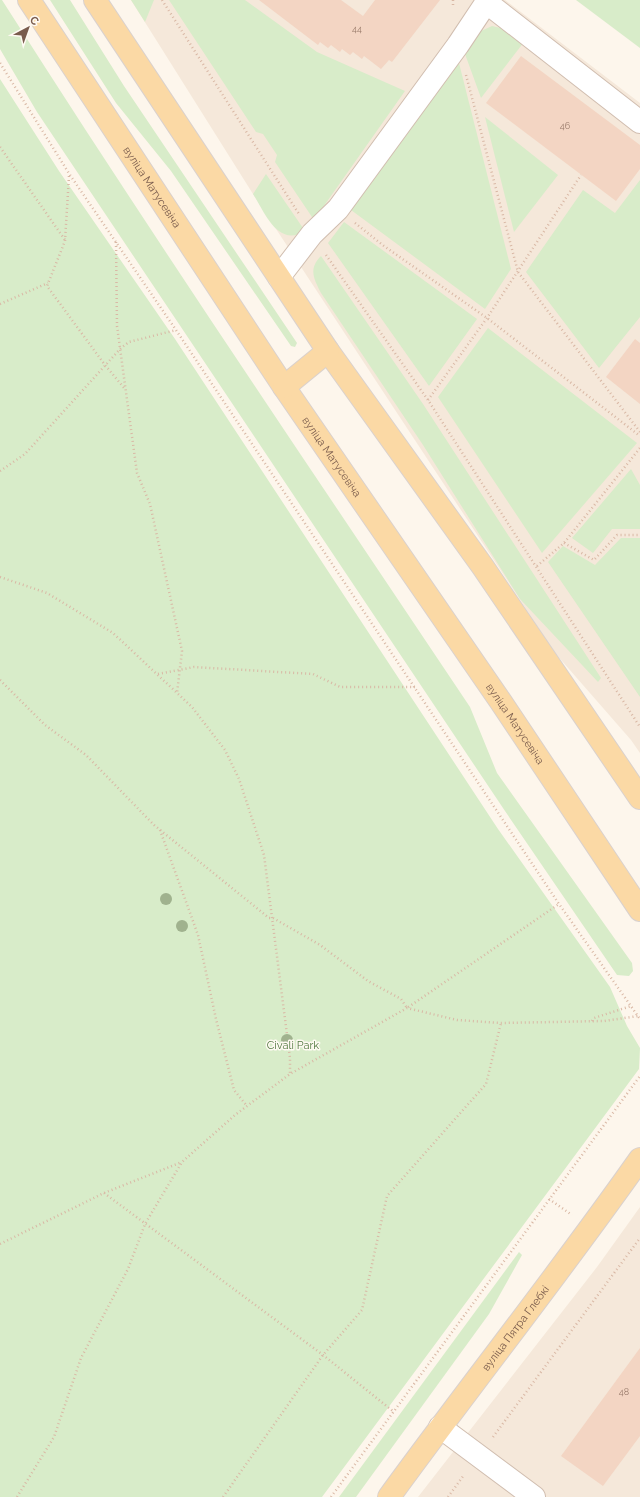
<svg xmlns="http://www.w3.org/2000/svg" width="640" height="1497" viewBox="0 0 640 1497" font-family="Raleway,sans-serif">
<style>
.residential{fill:#f5e8da}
.green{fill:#d8ecc9}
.building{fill:#f3d5c3}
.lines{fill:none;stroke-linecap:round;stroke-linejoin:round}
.minor-casing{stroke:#d1beb0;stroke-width:24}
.major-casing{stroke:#dad1cd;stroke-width:24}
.path{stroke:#d9b8a5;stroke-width:2.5;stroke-dasharray:1 3;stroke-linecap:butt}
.minor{stroke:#fff;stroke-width:22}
.major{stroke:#fbd9a5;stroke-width:22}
.tree{fill:#a0b28e}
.labels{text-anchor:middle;stroke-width:3;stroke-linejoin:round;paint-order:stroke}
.number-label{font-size:9px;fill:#987a6a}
.street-label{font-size:11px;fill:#7a5c4d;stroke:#fffaf3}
.park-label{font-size:11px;fill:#537a41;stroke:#fffaf3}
</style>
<rect width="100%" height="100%" fill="#fdf6ec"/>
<g class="residential">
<polygon points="131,0 505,0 640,103 640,753 631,740 555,653 253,194"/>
<polygon points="640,1207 640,1497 418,1497 597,1267"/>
</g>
<g class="green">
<path d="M0,0h2c152,239 311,472 468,707l27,66 135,190 1,8 -4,5 -12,-1 -112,-164 -468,-699 -37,-63z"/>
<polygon points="50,0 70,0 124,86 297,343 295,347 291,346 171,171 116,103"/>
<polygon points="131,0 154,0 145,22"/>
<polygon points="169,0 245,0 317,52 405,91 314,220 275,162 277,155 263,134 256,132"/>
<polygon points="576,0 640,0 640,48"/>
<polygon points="492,26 505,29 524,42 481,98 465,54 479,32"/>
<polygon points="459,63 511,269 485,309 351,210"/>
<polygon points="0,79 59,171 175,339 498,829 610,987 627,1026 640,1048 639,1069 322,1497 0,1497"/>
<polygon points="485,117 558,175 514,232"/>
<path d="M266,174l39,57c-27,17 -40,-18 -52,-37z"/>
<polygon points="640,180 640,317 599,368 526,272 583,190 615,213"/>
<polygon points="344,222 477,319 429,386 328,243"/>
<path d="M321,256l102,148 178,274 -3,4 -78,-83 -97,-154 -102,-152c-7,-14 -13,-24 0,-37z"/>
<polygon points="488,328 637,443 542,553 438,397"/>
<polygon points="631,469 640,485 640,529 612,529 593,553 572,538"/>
<polygon points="621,538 640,538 640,697 548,562 563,546 595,565"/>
<polygon points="519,1252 522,1255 489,1314 356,1497 339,1497"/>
</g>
<g class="building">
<polygon points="259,0 341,0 363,16 375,0 440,0 392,62 389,60 381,69 364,56 362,59 353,52 350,55 342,49 340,52 331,45 328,48 320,42 318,45"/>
<polygon points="521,56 640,145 640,169 616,201 486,103"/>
<polygon points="635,339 640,343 640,404 606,377"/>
<polygon points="640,1348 640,1436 603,1486 561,1456"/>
</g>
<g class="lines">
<g class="minor-casing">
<g id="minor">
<polyline points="486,2 640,122"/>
<polyline points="279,277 312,234 338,209 458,45 488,0"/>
<polyline points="440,1427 534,1497"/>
</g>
</g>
<g class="major-casing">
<g id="major">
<path id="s1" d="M29,0l255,387 217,315 139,208"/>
<polyline points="95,0 328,351 483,567 640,798"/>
<polyline points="284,387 328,351"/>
<path id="s2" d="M389,1497c83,-114 170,-223 251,-338"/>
</g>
</g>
<g class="path">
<polyline points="162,0 299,214"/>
<polyline points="453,0 453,7"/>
<polyline points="0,63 70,175 176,330 559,904 640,1019"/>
<polyline points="466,75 518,272 640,432"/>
<polyline points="0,147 65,240"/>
<polyline points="69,176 65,241 47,286 105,365 125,389"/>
<polyline points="355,223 384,246 487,318 640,436"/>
<polyline points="116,242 117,326 137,473 150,504 182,651 177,693"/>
<polyline points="326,255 428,400 640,727"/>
<polyline points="0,304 48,283"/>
<polyline points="428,400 487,318 581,175"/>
<polyline points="0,471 25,454 121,348 129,342 176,330"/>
<polyline points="564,543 594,560 617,535 640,535"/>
<polyline points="537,566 564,543 640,448"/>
<polyline points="0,577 47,593 113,633 192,707 225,750 239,779 264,855 290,1058 290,1074"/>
<polyline points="158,674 194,667 313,674 340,687 415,687"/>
<polyline points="0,680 45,725 86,755 154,825 269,918 273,918 320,945 368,981 401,999 407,1008 559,904"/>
<polyline points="160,830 198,935 216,1019 234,1090 247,1106"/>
<polyline points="592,1021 594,1018 631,1006"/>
<polyline points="104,1193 323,1355 394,1412"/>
<polyline points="549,1199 572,1215"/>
<polyline points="0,1244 104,1193 182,1162"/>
<polyline points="493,1437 640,1238"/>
<polyline points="17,1497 54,1437 81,1358 128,1269 145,1224 182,1162 235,1115 290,1074 407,1008 457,1020 501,1023 604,1021 638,1016"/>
<polyline points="223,1497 323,1355 362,1310 387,1196 486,1084 501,1023"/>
<polyline points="331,1497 640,1076"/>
<polyline points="448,1497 464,1475"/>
</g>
<use href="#minor" class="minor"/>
<use href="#major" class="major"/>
</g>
<g class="tree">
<circle cx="166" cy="899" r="6"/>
<circle cx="182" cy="926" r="6"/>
<circle cx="287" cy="1040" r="6"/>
</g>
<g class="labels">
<g class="number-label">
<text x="357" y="32">44</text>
<text x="565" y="129">46</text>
<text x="624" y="1395">48</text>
</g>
<g class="street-label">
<text dy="4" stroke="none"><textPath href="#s1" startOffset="224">вуліца Матусевіча</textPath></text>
<text dy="4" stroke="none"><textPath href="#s1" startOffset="548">вуліца Матусевіча</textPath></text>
<text dy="4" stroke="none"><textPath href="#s1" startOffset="872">вуліца Матусевіча</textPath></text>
<text dy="4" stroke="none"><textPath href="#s2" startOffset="211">вуліца Пятра Глебкі</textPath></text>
</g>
<g class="park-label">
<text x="293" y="1049">Civali Park</text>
</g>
</g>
<g transform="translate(28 28) rotate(41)" stroke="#fffaf3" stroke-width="3" paint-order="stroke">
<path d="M0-3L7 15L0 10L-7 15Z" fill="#7a5c4d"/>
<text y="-6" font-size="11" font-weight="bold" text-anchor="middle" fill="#7a5c4d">С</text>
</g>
</svg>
